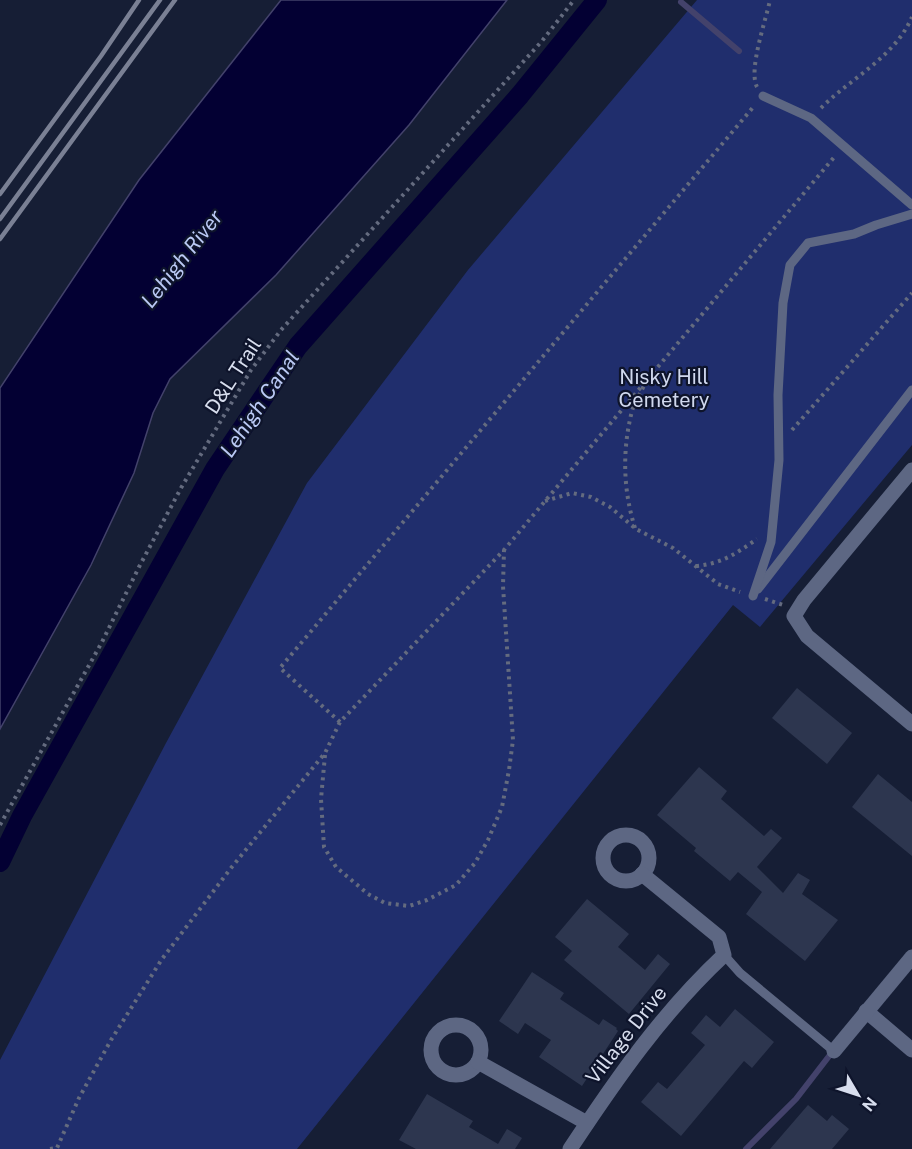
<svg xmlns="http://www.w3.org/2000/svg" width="912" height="1149" viewBox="0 0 912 1149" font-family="'Public Sans',sans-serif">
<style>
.green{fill:#202e6d}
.water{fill:#030033;stroke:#43426b;stroke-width:1.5}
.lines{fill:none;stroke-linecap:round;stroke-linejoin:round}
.stream{stroke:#43426b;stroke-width:6}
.canal{stroke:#030033;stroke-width:20}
.building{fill:#2d364f}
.path{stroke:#646b7f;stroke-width:4;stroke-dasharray:3 4.5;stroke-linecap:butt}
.lane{stroke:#5d6783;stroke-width:9}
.street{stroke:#5d6783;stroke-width:15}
.rail{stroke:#7a8094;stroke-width:4.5}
.labels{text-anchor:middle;stroke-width:4.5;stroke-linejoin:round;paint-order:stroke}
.street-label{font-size:20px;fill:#d7dded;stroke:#0e142b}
.park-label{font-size:20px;fill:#d0d8ee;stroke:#0e142b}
.water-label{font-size:21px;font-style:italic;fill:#bac9f4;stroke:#0e142b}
</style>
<rect width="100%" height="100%" fill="#161e35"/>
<polygon class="green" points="697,0 912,0 912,445 760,627 733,605 297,1149 0,1149 0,1060 166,743 307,483 468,270"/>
<polygon class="water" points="281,0 507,0 409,125 276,275 170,379 153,413 134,473 91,565 0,729 0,388 139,180"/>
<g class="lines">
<g class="stream">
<polyline points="681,2 739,51"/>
<polyline points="746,1149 796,1099 833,1051"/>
</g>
<polyline class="canal" points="0,862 22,816 215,469 298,346 520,95 597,0"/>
</g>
<g class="building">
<polygon points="797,688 852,733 827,764 772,718"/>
<polygon points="699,767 727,791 721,799 764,836 771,829 782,838 757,867 783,893 798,873 810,880 802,894 838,920 805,961 746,914 762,892 738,872 730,881 694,851 696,848 657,815"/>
<polygon points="878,774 912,802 912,856 852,807"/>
<polygon points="587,899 629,934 618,947 645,970 658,954 670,964 629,1014 564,960 572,951 555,937"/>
<polygon points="532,972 564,993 560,999 599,1025 603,1019 617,1028 616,1029 618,1031 582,1086 539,1057 551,1040 525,1023 518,1034 499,1021"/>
<polygon points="735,1009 774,1042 752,1068 744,1061 681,1136 641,1102 658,1082 667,1089 705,1045 691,1033 706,1015 720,1027"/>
<polygon points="427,1094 473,1121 469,1127 498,1144 507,1129 522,1138 515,1149 416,1149 399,1140"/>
<polygon points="808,1105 827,1121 832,1115 849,1129 832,1149 770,1149"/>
</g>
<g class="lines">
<g class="path">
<path d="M757,87c-9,-17 9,-67 13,-87"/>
<path d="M821,108c31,-31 73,-50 91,-91"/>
<polyline points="792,430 912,293"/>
<polyline points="545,501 572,493 591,497 610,507 636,529 673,548 718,584 740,592"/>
<path d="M635,528c-12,-38 -13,-78 -3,-117 3,-10 10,-20 14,-30"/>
<path d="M696,566c25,-2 41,-13 61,-27"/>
<polyline points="765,599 783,605"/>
<polyline points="340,722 280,668 755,105"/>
<polyline points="325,755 321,799 324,847 336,867 368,894 385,903 409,906 427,900 456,885 475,863 488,840 502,807 509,770 513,740 503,586 504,550"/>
<polyline points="0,825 102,642 139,567 181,488 251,370 281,330 542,41 574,0"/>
<polyline points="50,1149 57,1148 79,1098 111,1040 162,959 231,868 325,753 340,722 504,550 836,155"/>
</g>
<g class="lane">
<polyline points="763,96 811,118 912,205"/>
<polyline points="758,589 912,390"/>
<polyline points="753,596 771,542 779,460 778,395 783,303 790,265 808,243 854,234 876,225 912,214"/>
<polyline points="724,955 740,973 834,1051"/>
</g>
<g class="street">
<polyline points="912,470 804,600 794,616 807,636 912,724"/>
<circle cx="626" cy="858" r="23"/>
<polyline points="866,1011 912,1050"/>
<circle cx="456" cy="1050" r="25"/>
<polyline points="834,1051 912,957"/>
<polyline points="478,1062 587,1123"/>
<path d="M570,1149c47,-71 92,-136 154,-194l-5,-18 -77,-63"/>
</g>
<g class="rail">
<polyline points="0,194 101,56 139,0"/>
<polyline points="0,219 160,0"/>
<polyline points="0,239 175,0"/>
</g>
</g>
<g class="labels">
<g class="street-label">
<text transform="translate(233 376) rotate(-57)" y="7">D&amp;L Trail</text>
<text transform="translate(626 1035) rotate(-52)" y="7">Village Drive</text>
</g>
<g class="park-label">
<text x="664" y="384">Nisky Hill<tspan x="664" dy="23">Cemetery</tspan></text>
</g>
<g class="water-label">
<text transform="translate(182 259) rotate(-52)" y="7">Lehigh River</text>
<text transform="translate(260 404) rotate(-56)" y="7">Lehigh Canal</text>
</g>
</g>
<g transform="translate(858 1095) rotate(129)" stroke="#0e142b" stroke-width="4.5" paint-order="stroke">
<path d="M0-4.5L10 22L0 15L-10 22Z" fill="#d7dded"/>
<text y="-9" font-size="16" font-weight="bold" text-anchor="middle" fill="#d7dded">N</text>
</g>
</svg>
